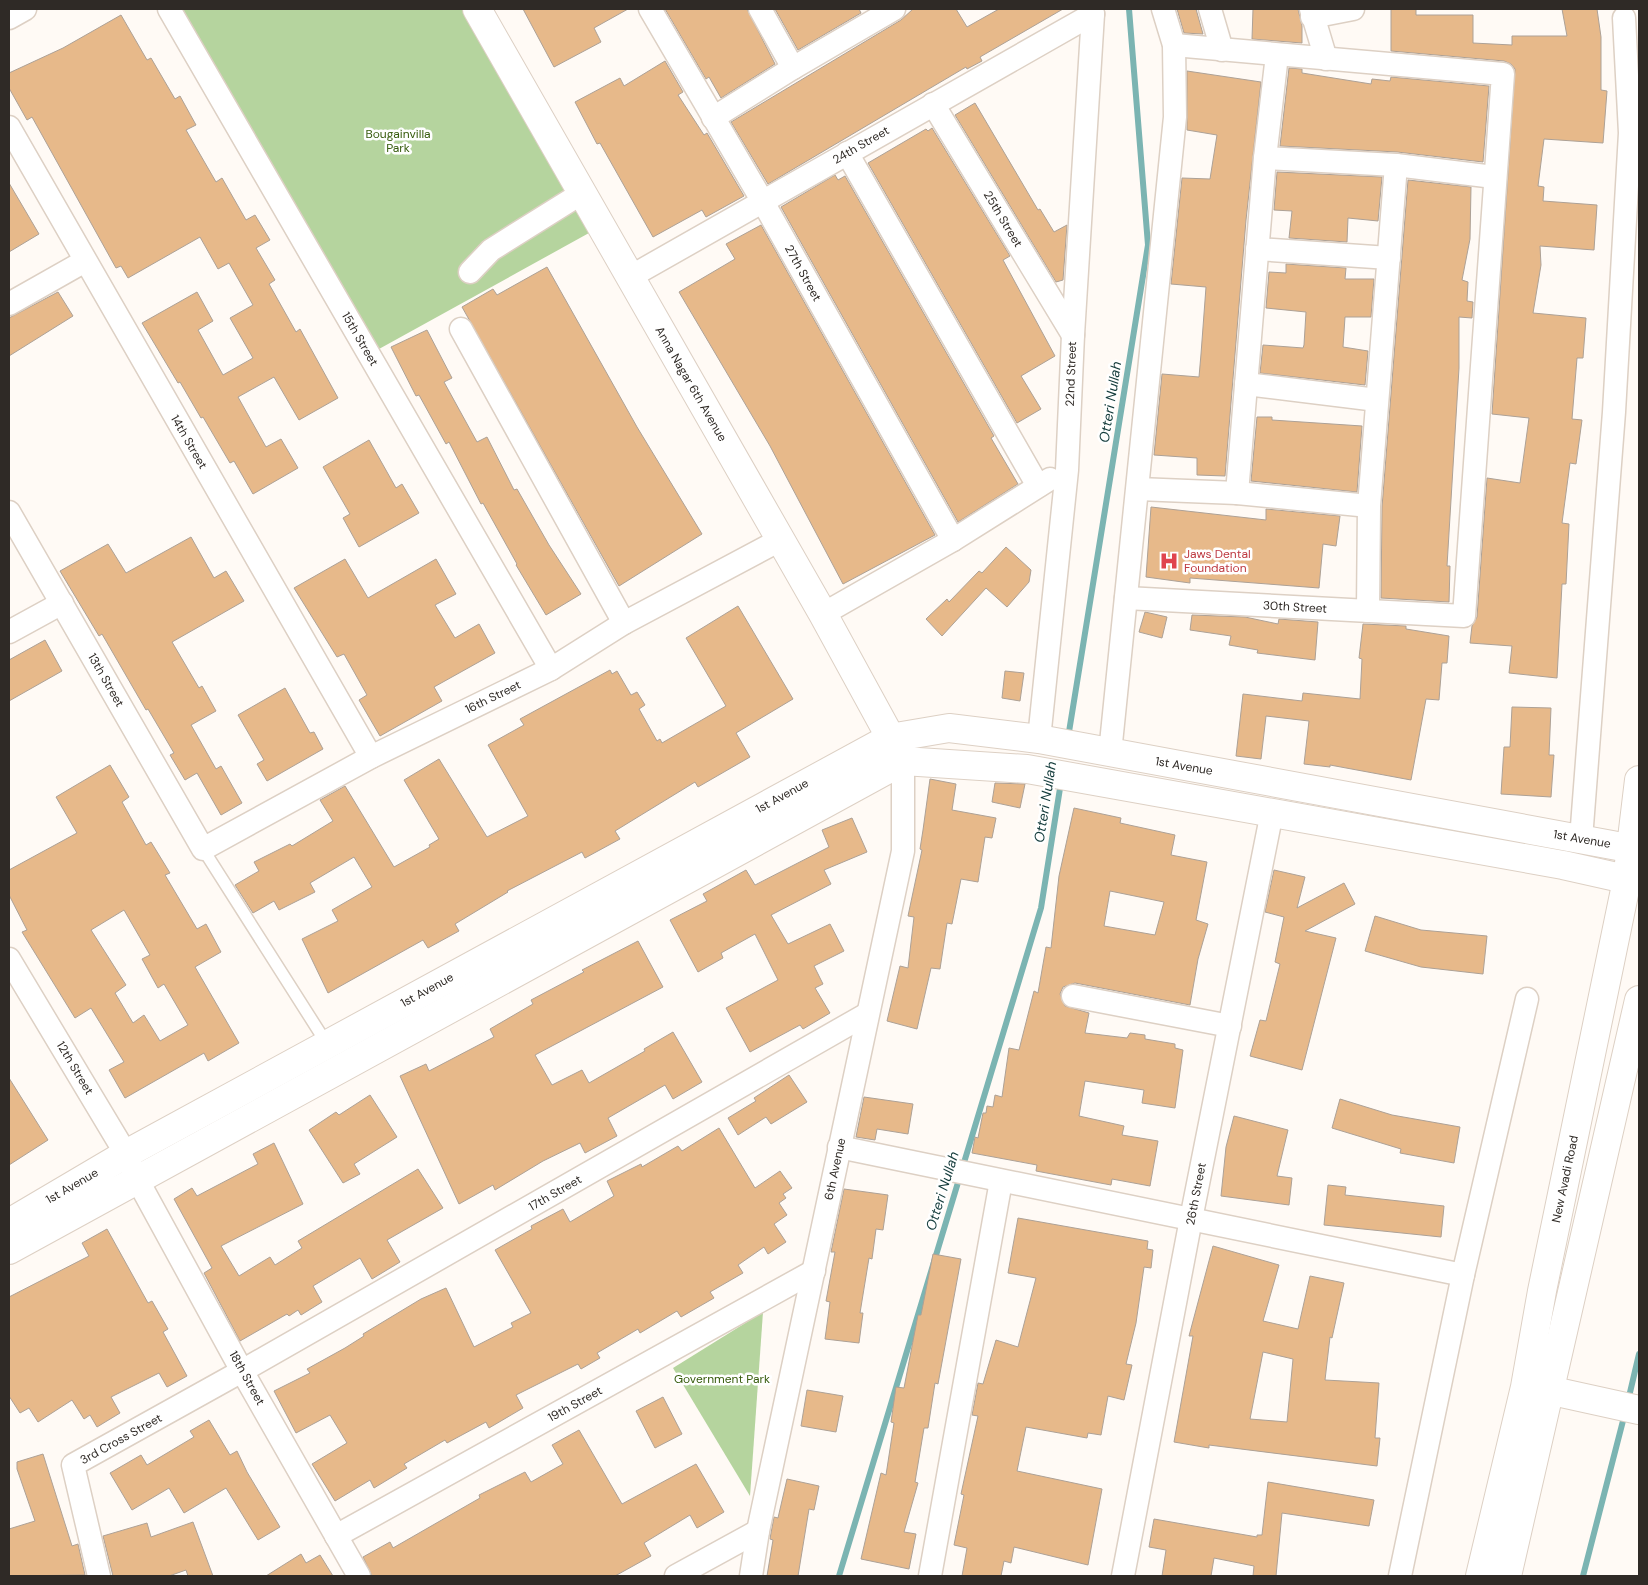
<svg xmlns="http://www.w3.org/2000/svg" width="1648" height="1585" viewBox="0 0 1648 1585" font-family="'DM Sans',sans-serif">
<style>
.green{fill:#b5d49e}
.lines{fill:none;stroke-linecap:round;stroke-linejoin:round}
.stream{stroke:#7bb4b2;stroke-width:6}
.building{fill:#e7b98a;stroke:#ada196;fill-rule:evenodd}
.service-casing{stroke:#ddd0c4;stroke-width:14}
.minor-casing{stroke:#ddd0c4;stroke-width:25}
.tertiary-casing{stroke:#ddd0c4;stroke-width:30}
.secondary-casing{stroke:#ddd0c4;stroke-width:30}
.service{stroke:#fff;stroke-width:11}
.minor{stroke:#fff;stroke-width:22}
.tertiary{stroke:#fff;stroke-width:28}
.secondary{stroke:#fff;stroke-width:28}
.labels{text-anchor:middle;stroke-width:5;stroke-linejoin:round;paint-order:stroke}
.park-label{font-size:12px;fill:#365b0c;stroke:#fff}
.street-label{font-size:12px;fill:#2f2a26;stroke:#fff}
.health-label{font-size:12px;fill:#be3a42;stroke:#fff;text-anchor:start}
.water-label{font-size:14px;font-style:italic;fill:#133b3b;stroke:#fff}
</style>
<rect width="100%" height="100%" fill="#fffaf5"/>
<g class="green">
<polygon points="181,9 462,9 589,233 379,349"/>
<polygon points="763,1312 750,1496 673,1368"/>
</g>
<g class="lines">
<g class="stream">
<polyline points="1068,738 1148,245 1129,9"/>
<polyline points="1628,1401 1639,1354"/>
<polyline points="839,1576 1041,908 1061,782"/>
<polyline points="1583,1576 1625,1413"/>
</g>
</g>
<g class="building">
<polygon points="523,9 628,9 594,28 601,42 554,67"/>
<polygon points="665,9 747,9 775,64 721,98 709,77 706,79"/>
<polygon points="775,9 859,9 861,13 798,50"/>
<polygon points="913,9 956,9 967,27 999,9 1063,9 980,57 982,61 967,69 966,67 768,184 731,122 901,20"/>
<polygon points="1177,9 1196,9 1203,34 1184,33"/>
<polygon points="1253,9 1298,9 1302,26 1302,43 1252,39"/>
<polygon points="1391,9 1416,9 1416,15 1473,15 1473,43 1512,45 1512,36 1567,36 1562,9 1597,9 1601,37 1601,90 1607,91 1603,143 1544,139 1538,186 1544,187 1543,201 1597,205 1594,250 1540,246 1541,265 1533,313 1586,318 1583,358 1577,358 1572,419 1582,420 1576,464 1570,463 1562,523 1569,524 1566,584 1562,584 1557,678 1509,673 1512,646 1470,643 1472,626 1477,617 1487,478 1520,483 1529,418 1492,414 1515,69 1511,64 1504,61 1391,51"/>
<polygon points="121,15 147,60 151,58 175,99 180,96 196,125 186,130 216,182 222,178 246,220 255,215 270,240 256,248 275,280 269,284 296,332 300,329 338,398 299,420 274,377 238,397 266,447 281,439 298,468 253,494 234,461 230,463 203,417 201,418 180,382 178,383 142,323 197,292 213,321 198,330 223,375 253,358 230,318 253,305 229,263 218,269 200,237 128,278 121,266 116,268 32,117 27,120 9,88 9,73 63,48"/>
<polygon points="665,61 683,92 678,95 704,135 707,133 744,196 706,217 702,210 653,237 600,143 597,144 575,102 620,78 624,86"/>
<polygon points="1289,68 1302,69 1302,73 1371,84 1372,79 1390,81 1391,77 1489,86 1483,162 1397,152 1280,146"/>
<polygon points="1187,71 1261,82 1246,220 1225,476 1197,475 1197,458 1154,455 1162,374 1199,377 1201,354 1206,287 1171,284 1182,178 1210,179 1217,135 1187,130"/>
<polygon points="975,103 1038,210 1040,209 1054,232 1067,225 1063,280 1056,282 955,115"/>
<polygon points="932,128 1010,256 1003,260 1055,356 1021,376 1041,409 1017,423 868,163 926,129 928,131"/>
<polygon points="1277,172 1382,177 1378,221 1348,218 1347,242 1289,238 1292,211 1274,210"/>
<polygon points="835,175 838,180 845,176 994,436 991,438 1018,484 958,522 781,207"/>
<polygon points="1408,180 1471,187 1470,239 1462,280 1468,282 1467,301 1473,302 1472,318 1459,317 1459,368 1447,566 1450,566 1449,602 1381,598 1382,507"/>
<polygon points="9,183 39,234 9,252"/>
<polygon points="761,225 935,535 843,584 770,446 679,292 735,259 726,244"/>
<polygon points="1286,264 1346,268 1345,279 1374,279 1371,317 1345,317 1343,347 1368,351 1365,385 1260,373 1263,345 1303,348 1304,345 1306,312 1266,308 1269,272 1286,273"/>
<polygon points="547,267 637,427 702,534 619,586 462,307 493,289 497,295"/>
<polygon points="58,292 73,316 9,356 9,318"/>
<polygon points="427,330 452,378 444,382 477,442 487,437 514,490 517,489 549,545 581,594 546,615 516,565 517,564 483,503 481,504 449,442 446,444 419,395 416,396 391,347"/>
<polygon points="1257,417 1272,417 1272,420 1362,426 1357,492 1251,481"/>
<polygon points="369,440 396,488 402,484 419,513 359,547 343,518 350,514 323,467"/>
<polygon points="1151,507 1266,520 1266,509 1340,516 1336,546 1323,544 1319,588 1190,578 1190,583 1146,577"/>
<polygon points="191,537 214,578 226,571 244,601 172,642 199,688 202,686 216,711 191,725 216,769 221,766 242,803 221,815 197,773 185,780 170,755 174,753 148,709 146,710 102,634 99,636 60,571 108,544 126,573"/>
<polygon points="1006,547 1031,570 1029,582 1007,607 986,588 942,636 926,619 947,599 949,602 979,571 982,573"/>
<polygon points="345,559 368,598 436,559 456,594 435,605 455,638 479,624 495,653 434,687 442,701 380,736 359,700 367,695 344,654 337,657 294,588"/>
<polygon points="738,606 793,699 736,733 750,757 698,787 695,782 615,831 620,839 585,858 582,852 507,891 508,892 455,924 459,931 428,948 423,940 328,993 302,939 338,921 332,910 372,887 354,857 310,883 315,892 279,910 274,901 253,913 235,885 259,871 254,862 290,844 292,846 333,821 320,800 345,786 394,867 430,847 429,845 439,839 404,780 439,759 487,837 528,816 488,745 524,725 520,719 610,670 612,674 617,671 631,695 637,692 645,705 639,709 657,741 660,739 662,743 726,706 686,638"/>
<polygon points="1145,612 1167,617 1162,638 1139,632"/>
<polygon points="1192,615 1245,617 1278,624 1279,619 1318,622 1315,660 1257,653 1258,650 1229,645 1231,636 1190,630"/>
<polygon points="1363,624 1406,626 1406,629 1449,636 1447,663 1442,663 1439,700 1426,699 1411,780 1330,765 1330,767 1304,764 1309,721 1266,716 1261,759 1236,756 1243,694 1302,701 1303,693 1360,699 1362,659 1359,658"/>
<polygon points="45,640 62,671 9,701 9,660"/>
<polygon points="1005,671 1024,673 1020,701 1002,698"/>
<polygon points="285,688 310,733 314,732 323,749 267,781 257,764 264,760 238,715"/>
<polygon points="1512,707 1551,708 1549,755 1554,755 1551,797 1501,794 1504,747 1510,747"/>
<path d="M110,765l19,32 -7,5 24,43 5,-3 19,31 -5,2 32,54 9,-5 15,28 -26,15 44,76 -31,18 -4,-8 -79,45 -16,-28 15,-8 -33,-54 -16,10 -53,-86 5,-2 -18,-35v-25l68,-37 -21,-36zM124,910l26,45 -8,4 16,29 6,-4 24,41 -28,16 -16,-26 -11,8 -18,-30 11,-8 -35,-55z"/>
<polygon points="930,779 956,784 952,810 996,818 992,838 985,837 978,882 961,879 952,924 947,923 940,969 931,968 917,1029 887,1021 900,966 908,968 914,917 908,916 922,850 920,849 923,830"/>
<polygon points="995,783 1025,784 1020,808 992,802"/>
<path d="M1074,808l47,10 -1,5 55,12 -4,20 36,7 -11,58 12,4 -10,35 -8,46 -115,-22 -12,4 -3,7 5,12 24,7 -4,20 42,5 3,-5 15,2v4l30,5v4l8,2 -8,58 -33,-5 2,-13 -59,-9 -6,35 45,10 -2,9 36,6 -8,45 -38,-7 -1,6 -75,-14 1,-6 -65,-12 3,-16 3,1 5,-25h3l1,-7 6,1 2,-12 7,2 7,-49 10,2 15,-59 4,2 8,-46 5,1 8,-72zM1110,891l54,11 -9,33 -51,-9z"/>
<polygon points="852,818 867,852 824,870 831,884 771,915 788,944 830,924 844,951 814,966 823,984 815,988 830,1013 803,1029 800,1025 750,1052 726,1008 778,980 755,934 721,953 723,958 698,972 670,920 707,901 703,894 746,870 755,885 829,847 822,830"/>
<polygon points="1274,870 1305,877 1297,908 1344,883 1355,904 1305,931 1336,938 1302,1070 1250,1056 1260,1020 1266,1021 1280,964 1275,962 1284,917 1265,912"/>
<polygon points="1375,916 1421,930 1487,936 1483,974 1421,967 1365,951"/>
<polygon points="638,941 663,987 535,1055 552,1085 582,1070 589,1083 645,1051 644,1049 673,1032 702,1082 673,1099 665,1085 608,1118 617,1136 585,1153 580,1143 543,1161 495,1190 493,1185 459,1204 400,1076 426,1064 429,1071 494,1037 490,1029 533,1004 531,1000 584,972 582,970"/>
<polygon points="789,1075 807,1102 771,1124 766,1117 738,1135 728,1118 756,1101 754,1098"/>
<polygon points="9,1078 48,1140 9,1165"/>
<polygon points="370,1095 397,1137 354,1164 360,1174 343,1183 309,1130 336,1112 339,1115"/>
<polygon points="864,1097 913,1104 908,1134 877,1129 875,1140 856,1137"/>
<polygon points="1340,1099 1392,1115 1460,1127 1454,1163 1400,1153 1401,1149 1332,1128"/>
<polygon points="1234,1116 1288,1130 1277,1176 1292,1178 1289,1205 1221,1196 1226,1147"/>
<polygon points="719,1128 755,1188 780,1171 792,1188 783,1194 786,1198 779,1203 787,1215 774,1224 786,1242 768,1254 764,1247 738,1265 743,1273 710,1292 714,1298 681,1317 677,1311 640,1333 638,1329 597,1353 600,1358 581,1369 578,1364 516,1395 523,1408 489,1428 486,1422 447,1443 445,1440 404,1464 407,1468 374,1488 370,1480 335,1501 312,1464 347,1443 330,1415 296,1433 274,1391 310,1373 307,1369 345,1348 364,1336 363,1334 421,1299 446,1288 474,1347 513,1327 511,1323 531,1313 495,1250 532,1229 531,1226 563,1209 570,1222 614,1196 607,1181 641,1164 642,1167 678,1146 682,1151"/>
<polygon points="274,1143 303,1204 221,1246 239,1276 270,1257 275,1265 302,1248 298,1241 418,1169 443,1208 387,1240 400,1262 372,1279 360,1258 313,1286 322,1302 301,1315 298,1310 289,1316 287,1314 240,1341 204,1273 212,1268 174,1199 192,1188 197,1196 258,1164 253,1154"/>
<polygon points="1328,1185 1346,1187 1345,1195 1444,1206 1441,1237 1324,1225"/>
<polygon points="844,1189 888,1195 883,1230 876,1229 872,1259 869,1258 860,1313 863,1313 859,1343 825,1339 830,1302 826,1301 835,1252 831,1252"/>
<polygon points="1018,1218 1148,1241 1147,1249 1153,1250 1151,1268 1144,1267 1136,1323 1126,1364 1132,1365 1124,1400 1108,1396 1101,1435 1088,1433 1087,1438 1026,1427 1017,1471 1102,1489 1088,1565 1014,1547 1011,1563 1004,1561 1001,1576 962,1576 967,1548 954,1545 964,1495 961,1494 978,1416 972,1415 978,1383 983,1384 996,1340 1018,1347 1036,1278 1008,1273"/>
<polygon points="107,1229 148,1303 152,1301 168,1329 163,1332 187,1376 167,1387 159,1373 111,1397 120,1413 97,1427 90,1415 84,1419 72,1400 38,1422 29,1408 20,1413 9,1396 9,1297 89,1256 82,1243"/>
<path d="M1213,1246l66,19 -16,56 35,8 12,-53 34,7 -12,55 -2,-1 -5,43 54,3 -4,55h5l-3,28 -168,-21v3l-35,-6 19,-106h-4zM1263,1352l30,7 -6,63 -37,-3z"/>
<polygon points="933,1254 961,1259 938,1384 935,1383 928,1428 924,1428 915,1482 918,1483 904,1532 916,1534 909,1569 861,1559 881,1473 886,1475 894,1423 891,1422 896,1387 904,1388 918,1315 921,1315"/>
<polygon points="807,1390 843,1396 836,1432 801,1426"/>
<polygon points="663,1397 682,1434 655,1448 636,1411"/>
<polygon points="209,1420 230,1455 237,1451 247,1472 280,1527 258,1540 226,1488 184,1513 169,1488 132,1510 110,1473 141,1455 147,1465 194,1437 190,1431"/>
<polygon points="579,1430 622,1504 696,1464 724,1512 697,1528 690,1515 644,1543 651,1556 615,1576 372,1576 363,1557 390,1542 393,1548 480,1498 479,1495 525,1472 531,1482 563,1464 552,1445"/>
<polygon points="43,1454 72,1546 78,1544 85,1575 9,1576 9,1529 35,1521 17,1469 17,1462"/>
<polygon points="787,1479 819,1486 814,1510 809,1509 798,1576 767,1576 773,1540 770,1539 771,1533 774,1517 778,1518"/>
<polygon points="1268,1482 1374,1500 1369,1526 1282,1513 1276,1576 1253,1576 1254,1566 1214,1558 1211,1576 1162,1576 1166,1550 1149,1547 1154,1519 1257,1537 1257,1535 1262,1535"/>
<polygon points="193,1522 213,1576 188,1576 186,1570 169,1576 113,1576 103,1536 147,1523 151,1537"/>
<polygon points="301,1554 306,1563 320,1555 333,1576 266,1576"/>
</g>
<g class="lines">
<g class="service-casing">
<polyline id="service" points="203,849 327,1044"/>
</g>
<g class="minor-casing">
<g id="minor">
<polyline points="169,9 551,669"/>
<polyline points="650,9 763,202 953,540"/>
<polyline points="760,9 793,68"/>
<polyline points="1210,9 1222,50"/>
<polyline points="1311,9 1326,59"/>
<polyline points="1312,17 1353,9"/>
<polyline points="9,18 25,9"/>
<polyline points="933,104 1073,335"/>
<polyline points="713,118 793,68 894,9"/>
<polyline points="9,127 371,757"/>
<polyline points="847,153 1038,486"/>
<polyline points="1265,158 1396,165 1494,177"/>
<polyline points="1257,249 1389,258"/>
<polyline points="470,272 491,250 582,193"/>
<polyline points="630,277 1093,14"/>
<polyline points="9,304 85,261"/>
<polyline points="461,329 624,623"/>
<polyline points="1246,384 1377,400"/>
<polyline points="1138,489 1237,493 1369,506"/>
<polyline points="1237,493 1265,158 1277,55"/>
<polyline points="9,512 203,849 371,757 551,669 624,623 780,540"/>
<polyline points="1126,598 1464,616 1503,74 1174,45"/>
<polyline points="1368,611 1369,506 1396,165"/>
<polyline points="823,614 953,540 1050,479"/>
<polyline points="9,632 62,603"/>
<polyline points="1039,739 1067,470 1073,335 1093,14 1091,9"/>
<polyline points="1110,753 1175,117 1174,45 1163,9"/>
<polyline points="1581,839 1614,412 1630,133 1624,18"/>
<polyline points="9,959 126,1154 137,1179 242,1371 359,1576"/>
<polyline points="1073,996 1230,1026"/>
<polyline points="839,1147 1463,1275"/>
<polyline points="336,1536 814,1271"/>
<polyline points="99,1576 73,1465 242,1371 867,1014"/>
<polyline points="676,1576 758,1531"/>
<polyline points="751,1576 758,1531 903,851 903,761"/>
<polyline points="930,1576 1001,1181"/>
<polyline points="1123,1576 1191,1219 1272,812"/>
<polyline points="1400,1576 1463,1275 1527,999"/>
</g>
</g>
<g class="tertiary-casing">
<g id="tertiary">
<polyline points="477,9 823,614 899,753"/>
<polyline points="9,1223 126,1154 890,738 949,728 1039,739 1639,850"/>
<polyline points="9,1250 903,761 1027,769 1563,865 1639,882"/>
<polyline points="1548,1390 1639,1410"/>
</g>
</g>
<g class="secondary-casing">
<g id="secondary">
<polyline points="1480,1576 1525,1387 1542,1291 1627,880 1639,780"/>
<polyline points="1507,1576 1639,1000"/>
</g>
</g>
<use href="#service" class="service"/>
<use href="#minor" class="minor"/>
<use href="#tertiary" class="tertiary"/>
<use href="#secondary" class="secondary"/>
</g>
<defs>
<g id="hospital-bare" transform="scale(1.5)"><path d="M-5-5h3v3.5h4V-5h3V5h-3V1.5h-4V5h-3Z" fill="#e0444e" stroke="#fff" stroke-width="2.5" paint-order="stroke"/></g>
</defs>
<g fill-rule="evenodd">
<use href="#hospital-bare" x="1169" y="561"/>
</g>
<g class="labels">
<g class="park-label">
<text x="398" y="138">Bougainvilla<tspan x="398" dy="14">Park</tspan></text>
<text x="722" y="1383">Government Park</text>
</g>
<g class="street-label">
<text transform="translate(861 145) rotate(-30)" y="4">24th Street</text>
<text transform="translate(1003 219) rotate(59)" y="4">25th Street</text>
<text transform="translate(803 273) rotate(61)" y="4">27th Street</text>
<text transform="translate(360 339) rotate(60)" y="4">15th Street</text>
<text transform="translate(1071 374) rotate(-88)" y="4">22nd Street</text>
<text transform="translate(691 384) rotate(60)" y="4">Anna Nagar 6th Avenue</text>
<text transform="translate(189 442) rotate(60)" y="4">14th Street</text>
<text transform="translate(1295 607) rotate(3)" y="4">30th Street</text>
<text transform="translate(106 680) rotate(60)" y="4">13th Street</text>
<text transform="translate(493 697) rotate(-26)" y="4">16th Street</text>
<text transform="translate(1184 766) rotate(10)" y="4">1st Avenue</text>
<text transform="translate(782 796) rotate(-29)" y="4">1st Avenue</text>
<text transform="translate(1582 839) rotate(10)" y="4">1st Avenue</text>
<text transform="translate(427 990) rotate(-29)" y="4">1st Avenue</text>
<text transform="translate(75 1068) rotate(59)" y="4">12th Street</text>
<text transform="translate(835 1169) rotate(-78)" y="4">6th Avenue</text>
<text transform="translate(1565 1179) rotate(-78)" y="4">New Avadi Road</text>
<text transform="translate(72 1186) rotate(-30)" y="4">1st Avenue</text>
<text transform="translate(555 1193) rotate(-30)" y="4">17th Street</text>
<text transform="translate(1196 1194) rotate(-79)" y="4">26th Street</text>
<text transform="translate(247 1378) rotate(61)" y="4">18th Street</text>
<text transform="translate(575 1404) rotate(-29)" y="4">19th Street</text>
<text transform="translate(121 1439) rotate(-29)" y="4">3rd Cross Street</text>
</g>
<g class="health-label">
<text x="1184" y="558">Jaws Dental<tspan x="1184" dy="14">Foundation</tspan></text>
</g>
<g class="water-label">
<text transform="translate(1110 402) rotate(-81)" y="5">Otteri Nullah</text>
<text transform="translate(1045 802) rotate(-81)" y="5">Otteri Nullah</text>
<text transform="translate(942 1191) rotate(-73)" y="5">Otteri Nullah</text>
</g>
</g>
<rect width="1648" height="1585" fill="none" stroke="#2f2a26" stroke-width="20"/>
</svg>
